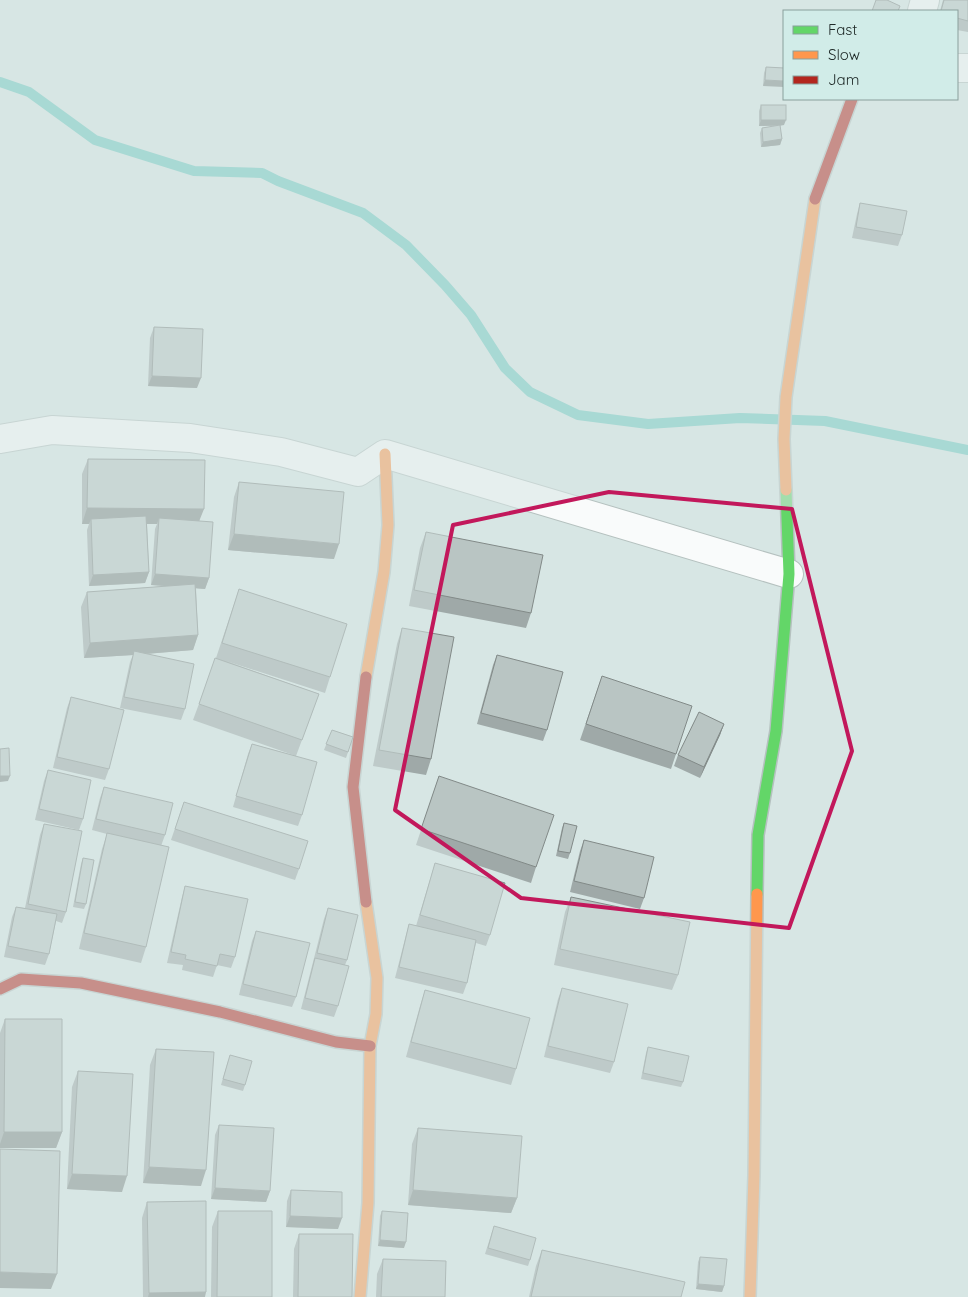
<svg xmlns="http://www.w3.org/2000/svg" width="968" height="1297" viewBox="0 0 968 1297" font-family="Quicksand,sans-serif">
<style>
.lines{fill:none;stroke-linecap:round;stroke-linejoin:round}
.stream{stroke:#6fc9c0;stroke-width:10}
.street-casing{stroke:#b5c1bf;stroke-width:30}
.fast-casing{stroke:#b5c1bf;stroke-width:14}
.slow-casing{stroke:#b5c1bf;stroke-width:14}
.jam-casing{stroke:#b5c1bf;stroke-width:14}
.street{stroke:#f9fbfb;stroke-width:28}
.fast{stroke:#63d668;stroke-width:11}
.slow{stroke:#ff974d;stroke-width:11}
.jam{stroke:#b3261e;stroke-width:11}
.wall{fill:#9fa9a8}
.shaded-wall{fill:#828a88}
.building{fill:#b9c5c3;stroke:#828a88}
.marked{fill:none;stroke:#c2185b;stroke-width:4;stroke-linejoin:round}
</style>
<rect width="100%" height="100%" fill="#d7e6e4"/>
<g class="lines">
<polyline class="stream" points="0,82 29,92 95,140 194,171 262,173 278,181 363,213 406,245 445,285 471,315 505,368 530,392 578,415 648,424 740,418 825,421 968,450"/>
<g class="street-casing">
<g id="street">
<polyline points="922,11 925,0"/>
<polyline points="957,68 968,68"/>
<polyline points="0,439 52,430 190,438 281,452 358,472 385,454 789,574"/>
</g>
</g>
<g class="fast-casing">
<polyline id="fast" points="757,894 758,835 776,731 789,574 786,490"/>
</g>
<g class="slow-casing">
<g id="slow">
<polyline points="786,490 784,439 786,397 815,199"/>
<polyline points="366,677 384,572 388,525 385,454"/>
<polyline points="360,1297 368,1203 370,1046 376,1014 377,978 366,902"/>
<polyline points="750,1297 754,1175 757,894"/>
</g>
</g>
<g class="jam-casing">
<g id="jam">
<polyline points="815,199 852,99"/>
<polyline points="366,677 353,787 366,902"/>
<polyline points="0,989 21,979 81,983 220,1012 336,1042 370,1046"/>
</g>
</g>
<use href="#street" class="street"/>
<use href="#fast" class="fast"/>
<use href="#slow" class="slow"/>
<use href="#jam" class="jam"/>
</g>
<g class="wall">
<polygon points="943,0 968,0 968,32 957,30 957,11 940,11"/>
<polygon points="766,67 784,68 763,86 764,73"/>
<polygon points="761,105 784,125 780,126 782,139 780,145 761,147 760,133 762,128 776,126 759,126 759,111"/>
<polygon points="860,203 902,235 898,246 852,238 857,214"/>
<polygon points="154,327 197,388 148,386 150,338"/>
<polygon points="88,459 200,521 209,578 205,589 196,588 198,635 193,650 145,654 185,709 181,720 120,708 130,662 133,655 84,658 81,607 87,592 166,586 151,585 155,529 157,524 147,524 149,572 145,583 89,586 87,530 89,524 82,524 82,474"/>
<polygon points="239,482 334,559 228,550 234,497"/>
<polygon points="426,532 531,613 526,628 409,606 420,548"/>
<polygon points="239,589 330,677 325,693 226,661 319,694 296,756 302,815 298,826 233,807 248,754 252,744 296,756 193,720 216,658"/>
<polygon points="402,628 431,759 426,775 373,766 397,644"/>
<polygon points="497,655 547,730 543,741 477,724 493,665"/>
<polygon points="602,676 676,754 671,769 580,740"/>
<polygon points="71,697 109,769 105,780 53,768 67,708"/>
<polygon points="724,724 720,735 700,778 674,766 678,755"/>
<polygon points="332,730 353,737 346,758 324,750"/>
<polygon points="48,770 83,819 79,830 35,820 44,781"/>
<polygon points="439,776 536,867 531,883 416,845"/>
<polygon points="104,787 165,835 161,846 146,947 141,963 79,949 102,849 107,834 92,830 100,798"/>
<polygon points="184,802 299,869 295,880 171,840"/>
<polygon points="564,823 570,853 568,859 556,856 562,828"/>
<polygon points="44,824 66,912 62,923 56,921 49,954 45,965 4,957 12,917 16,907 25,908 40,835"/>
<polygon points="584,840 644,898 640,909 570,892 580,851"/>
<polygon points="83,858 86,904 84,909 73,907 81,864"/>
<polygon points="435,863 490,935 486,946 476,943 467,983 463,994 395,978 406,935 409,924 416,926"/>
<polygon points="185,886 235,957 231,968 217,965 213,977 182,970 183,965 167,963 182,897"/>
<polygon points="571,897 678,975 672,990 554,965 565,912"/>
<polygon points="328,908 347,960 345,965 338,1006 334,1017 301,1009 324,919"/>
<polygon points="256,931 296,997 292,1007 239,995 252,941"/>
<polygon points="562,988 614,1062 610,1073 544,1057 558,999"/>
<polygon points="425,990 516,1069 511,1085 406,1057 420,1006"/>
<polygon points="5,1019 62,1132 56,1148 0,1148 0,1033"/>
<polygon points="648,1047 683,1082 681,1087 641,1079 646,1053"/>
<polygon points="156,1049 201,1186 143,1183 150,1065"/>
<polygon points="228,1061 245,1085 243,1091 221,1085"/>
<polygon points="78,1071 122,1192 67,1189 72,1087"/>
<polygon points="219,1125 270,1191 266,1202 211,1199 215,1135"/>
<polygon points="418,1128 517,1198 511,1213 408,1205 412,1144"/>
<polygon points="291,1190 338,1229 286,1227 287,1201"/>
<polygon points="147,1202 205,1297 143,1297 142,1218"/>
<polygon points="218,1211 272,1297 211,1297 212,1227"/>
<polygon points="382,1211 404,1248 378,1246 380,1216"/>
<polygon points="492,1232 530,1260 528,1266 485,1254"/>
<polygon points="299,1234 352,1297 293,1297 294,1249"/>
<polygon points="542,1250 681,1297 529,1297 536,1266"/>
<polygon points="700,1257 724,1286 722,1292 696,1289 698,1262"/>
<polygon points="383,1259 445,1297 376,1297 377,1274"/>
</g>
<g class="shaded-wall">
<polygon points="765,80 784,81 784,87 763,86"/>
<polygon points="761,120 786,120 784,125 759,126"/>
<polygon points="782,139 780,145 761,147 763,142"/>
<polygon points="152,376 201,378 197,388 148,386"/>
<polygon points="87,508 204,509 198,524 159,518 157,524 91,524 91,519 89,524 82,524"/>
<polygon points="234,534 339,544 334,559 228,550"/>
<polygon points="149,572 145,583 89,586 93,575"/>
<polygon points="155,574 209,578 205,589 151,585"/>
<polygon points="198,635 193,650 133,655 134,651 133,655 84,658 90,643"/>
<polygon points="724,724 720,735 700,778 704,767"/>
<polygon points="0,776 10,776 8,781 0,782"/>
<polygon points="4,1132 62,1132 56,1148 0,1148 0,1144"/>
<polygon points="149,1167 206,1170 201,1186 143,1183"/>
<polygon points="72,1174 127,1176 122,1192 67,1189"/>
<polygon points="215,1188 270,1191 266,1202 211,1199"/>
<polygon points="413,1190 517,1198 511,1213 408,1205"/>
<polygon points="290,1216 342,1218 338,1229 286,1227"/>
<polygon points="380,1240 406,1242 404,1248 378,1246"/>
<polygon points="0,1272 57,1274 51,1289 0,1288"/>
<polygon points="698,1284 724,1286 722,1292 696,1289"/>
<polygon points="206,1292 205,1297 148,1297 149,1293"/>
</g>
<g class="building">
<polygon points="876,0 887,0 900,6 898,11 872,11"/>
<polygon points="944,0 968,0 968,21 957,18 957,11 941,11"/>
<polygon points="766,67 784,68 784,81 765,80"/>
<rect x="761" y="105" width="25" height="15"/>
<polygon points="780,125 782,139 763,142 762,128"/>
<polygon points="860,203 907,211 902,235 856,227"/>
<polygon points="154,327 203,329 201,378 152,376"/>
<polygon points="88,459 205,460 204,509 87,508"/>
<polygon points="239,482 344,492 339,544 234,534"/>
<polygon points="146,516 149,572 93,575 91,519"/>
<polygon points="159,518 213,522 209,578 155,574"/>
<polygon points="426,532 543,555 531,613 414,590"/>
<polygon points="195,584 198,635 90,643 87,592"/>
<polygon points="239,589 347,624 330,677 222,643"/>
<polygon points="402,628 454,637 431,759 379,750"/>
<polygon points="134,651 194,664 185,709 124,697"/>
<polygon points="497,655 563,672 547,730 481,713"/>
<polygon points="215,658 319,694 302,740 199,704"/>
<polygon points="602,676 692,706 676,754 586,724"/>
<polygon points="71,697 124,710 109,769 57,757"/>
<polygon points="699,712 724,724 704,767 678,755"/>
<polygon points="332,730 353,737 348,752 326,744"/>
<polygon points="252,744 317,762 302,815 236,796"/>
<polygon points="9,748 10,776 0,776 0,749"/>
<polygon points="48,770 91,780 83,819 39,809"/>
<polygon points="439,776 554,815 536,867 421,829"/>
<polygon points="104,787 173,803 165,835 96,819"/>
<polygon points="184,802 308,841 299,869 175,829"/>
<polygon points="564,823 577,826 570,853 558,851"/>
<polygon points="44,824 82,831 66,912 28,904"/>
<polygon points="107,833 169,847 146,947 84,933"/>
<polygon points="584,840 654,857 644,898 574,881"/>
<polygon points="83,858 94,860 86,904 75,902"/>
<polygon points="435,863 505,883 490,935 420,915"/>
<polygon points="185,886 248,899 235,957 220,954 217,966 185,959 186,955 171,952"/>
<polygon points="571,897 690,922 678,975 560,949"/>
<polygon points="16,907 57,914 49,954 8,946"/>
<polygon points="328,908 358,915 347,960 317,953"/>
<polygon points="409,924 476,940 467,983 399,967"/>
<polygon points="256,931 310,943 296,997 243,984"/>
<polygon points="315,958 349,966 338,1006 305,998"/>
<polygon points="562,988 628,1004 614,1062 548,1046"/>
<polygon points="425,990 530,1018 516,1069 411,1042"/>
<polygon points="5,1019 62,1019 62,1132 4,1132"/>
<polygon points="648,1047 689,1056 683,1082 643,1073"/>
<polygon points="156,1049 214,1052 206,1170 149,1167"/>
<polygon points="230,1055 252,1061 245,1085 223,1079"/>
<polygon points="78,1071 133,1074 127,1176 72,1174"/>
<polygon points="219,1125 274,1128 270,1191 215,1188"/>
<polygon points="418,1128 522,1136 517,1198 413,1190"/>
<polygon points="0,1149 60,1151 57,1274 0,1272"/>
<polygon points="291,1190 342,1192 342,1218 290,1216"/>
<polygon points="206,1201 206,1292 149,1293 147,1202"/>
<polygon points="218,1211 272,1211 272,1297 217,1297"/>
<polygon points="382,1211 408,1213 406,1242 380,1240"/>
<polygon points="494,1226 536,1238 530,1260 488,1248"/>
<polygon points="299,1234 353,1234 352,1297 298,1297"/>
<polygon points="542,1250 685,1282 681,1297 531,1297"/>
<polygon points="700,1257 727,1259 724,1286 698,1284"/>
<polygon points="383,1259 446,1261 445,1297 381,1297"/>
</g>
<path d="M0 0H968V1297H0ZM609,492l183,17 60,242 -63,177 -268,-30 -126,-88 58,-285z" fill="#d7e6e4" fill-opacity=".55" fill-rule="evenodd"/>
<path class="marked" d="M609,492l183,17 60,242 -63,177 -268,-30 -126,-88 58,-285z"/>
<rect x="783" y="10" width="175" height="90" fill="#d1ece8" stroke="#8a9f9c"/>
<rect x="793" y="26" width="25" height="8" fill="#63d668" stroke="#8a9f9c"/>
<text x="828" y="35" font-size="15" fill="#202b29">Fast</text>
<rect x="793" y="51" width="25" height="8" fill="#ff974d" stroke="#8a9f9c"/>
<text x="828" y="60" font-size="15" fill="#202b29">Slow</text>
<rect x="793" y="76" width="25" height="8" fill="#b3261e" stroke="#8a9f9c"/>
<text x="828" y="85" font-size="15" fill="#202b29">Jam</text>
</svg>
